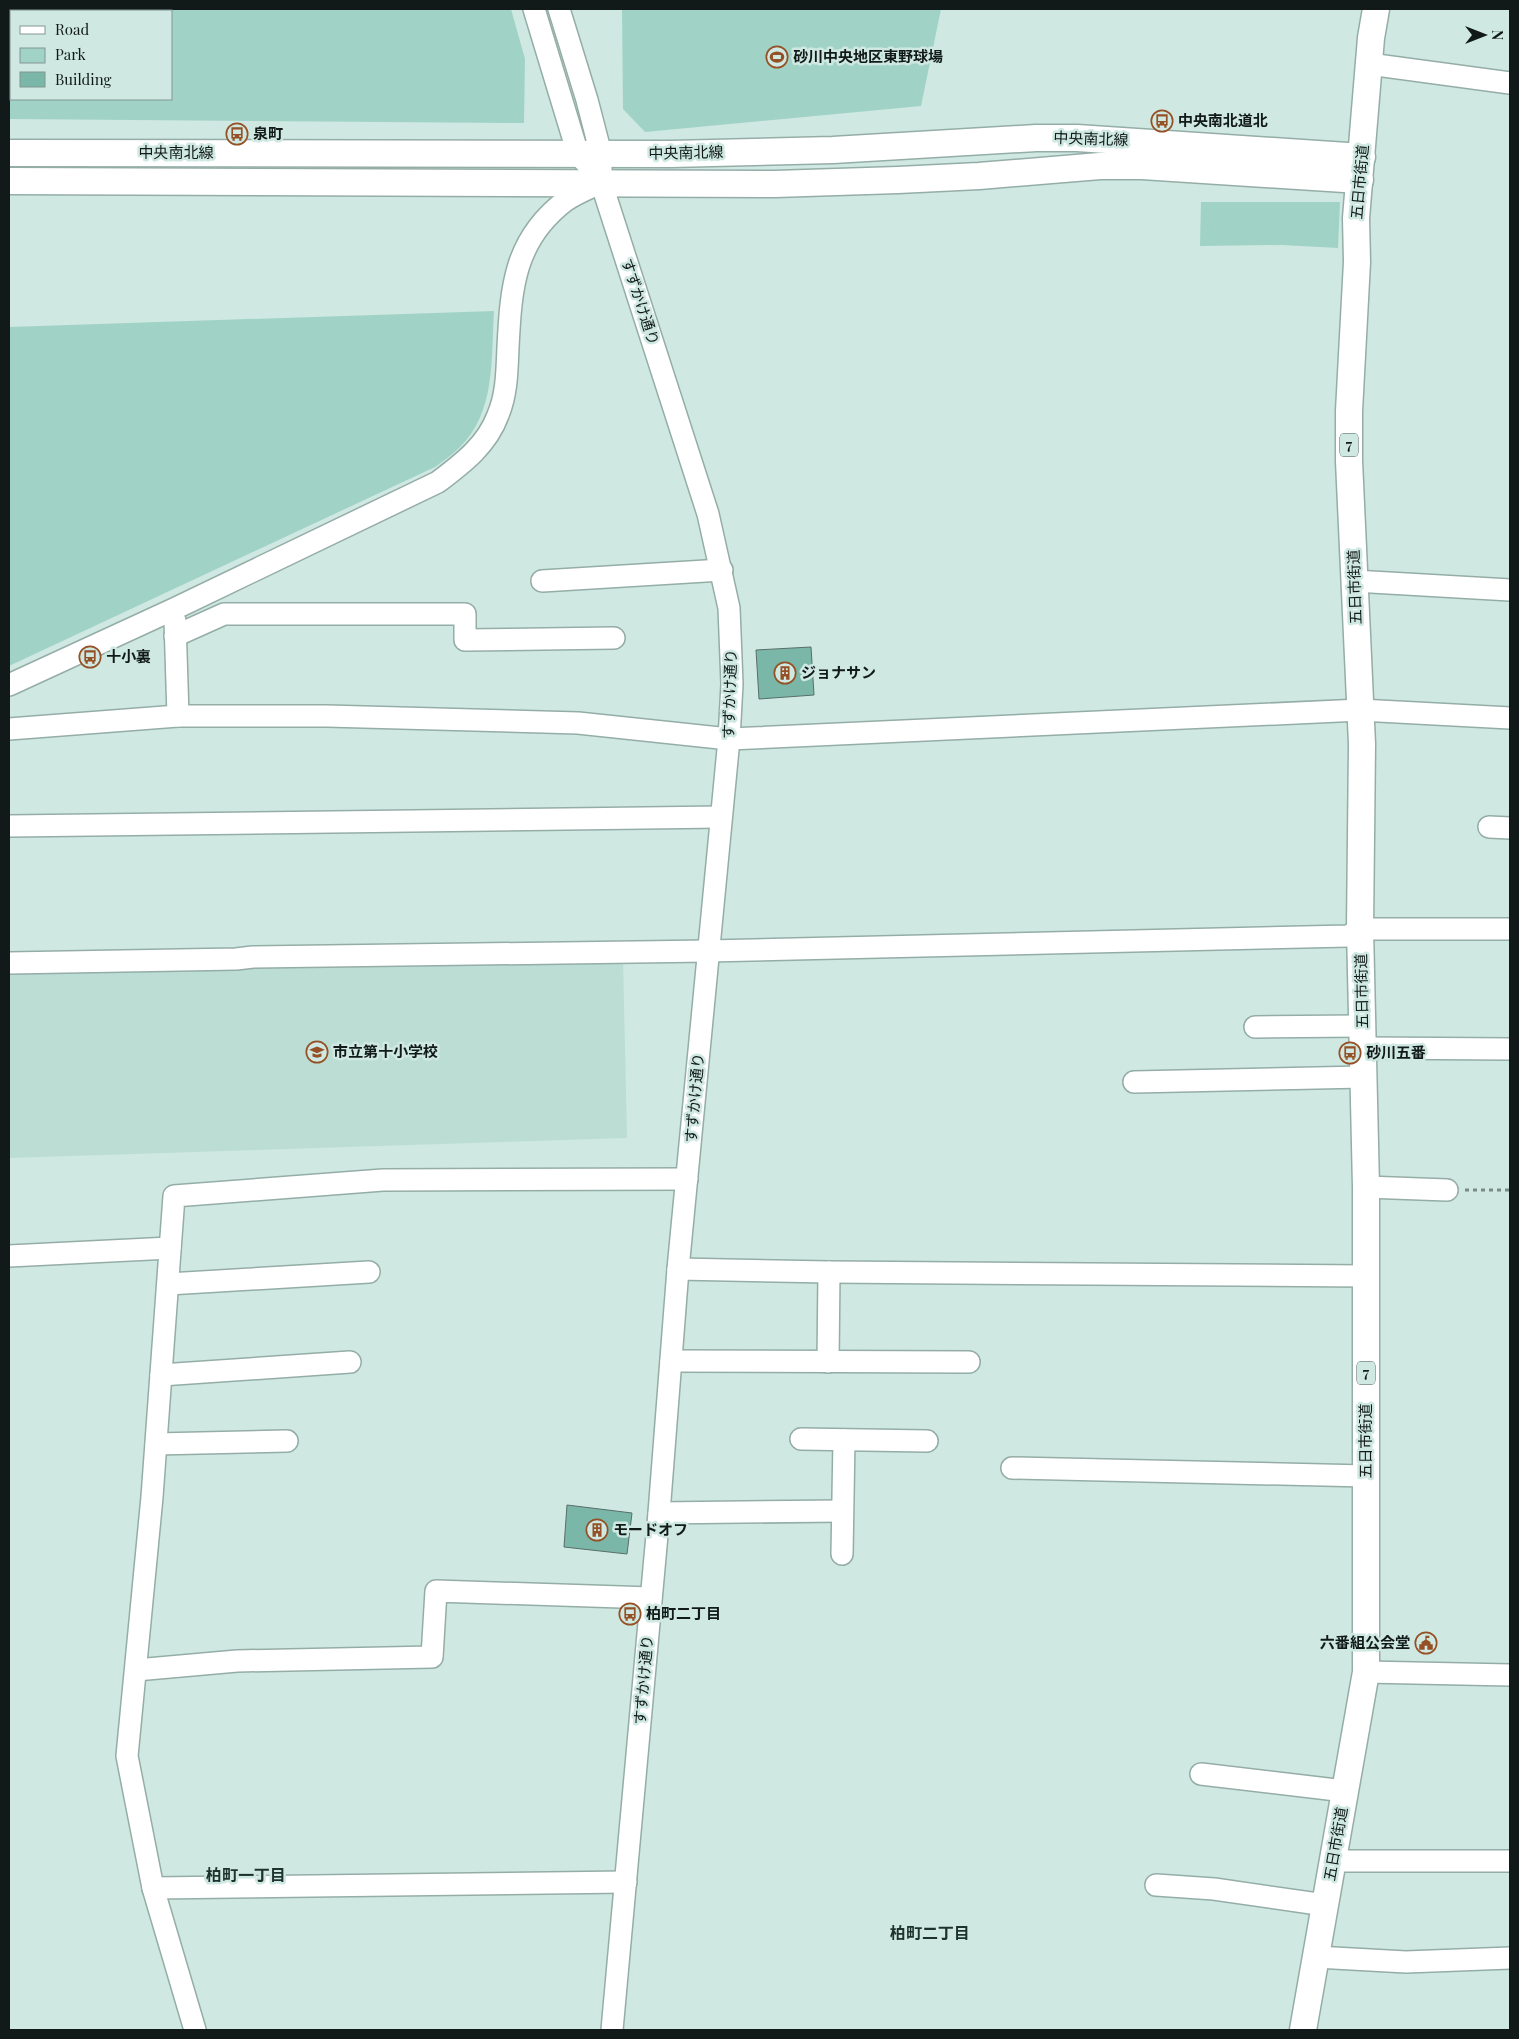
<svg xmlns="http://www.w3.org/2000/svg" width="1519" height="2039" viewBox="0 0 1519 2039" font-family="'Playfair Display','Noto Sans JP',serif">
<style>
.built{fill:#bbddd4}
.green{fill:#a0d3c6;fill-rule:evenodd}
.building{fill:#7ab7a8;stroke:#586e68}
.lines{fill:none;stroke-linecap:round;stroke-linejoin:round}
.minor-casing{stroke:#95ada7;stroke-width:24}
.major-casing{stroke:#95ada7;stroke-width:29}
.path{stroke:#798b86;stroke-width:3;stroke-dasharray:4 4;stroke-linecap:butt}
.minor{stroke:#fff;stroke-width:21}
.major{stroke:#fff;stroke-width:26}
.labels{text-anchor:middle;stroke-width:5;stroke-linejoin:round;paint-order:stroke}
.shield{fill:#cfe8e1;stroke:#4a5854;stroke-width:1}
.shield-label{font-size:14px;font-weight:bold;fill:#111a18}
.poi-label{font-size:15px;font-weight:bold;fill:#111a18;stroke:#cfe8e1;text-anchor:start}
.street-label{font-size:15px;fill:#111a18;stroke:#cfe8e1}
.neighbourhood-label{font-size:16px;font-weight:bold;fill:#1e322d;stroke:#cfe8e1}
</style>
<rect width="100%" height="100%" fill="#cfe8e1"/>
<polygon class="built" points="623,960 627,1138 9,1158 9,965"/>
<g class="green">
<path d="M9,9h502l14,50 -1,64 -515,-4zM11,11h160v88h-160z"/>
<polygon points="622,9 941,9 921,106 645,132 623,109"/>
<polygon points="1201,202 1340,202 1338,248 1282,245 1200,246"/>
<path d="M494,311c-3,47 2,102 -35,137 -7,7 -16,13 -24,19l-426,199v-339z"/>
</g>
<g class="building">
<polygon points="811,647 814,695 759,699 756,650"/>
<polygon points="567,1505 632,1513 627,1554 564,1547"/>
</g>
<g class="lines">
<g class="minor-casing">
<g id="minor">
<polyline points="534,9 578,154 587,164"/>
<polyline points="559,9 587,100 601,154 601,182 708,514 729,608 732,684 729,739 678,1269 659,1513 612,2030"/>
<polyline points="1369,64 1510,83"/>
<polyline points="542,581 722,570"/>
<polyline points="1354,581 1510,590"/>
<polyline points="175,621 178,716"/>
<polyline points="175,636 224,614 465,614 465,640 614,638"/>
<path d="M9,685l165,-76 264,-127c25,-19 49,-37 60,-67 9,-21 9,-45 10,-68 3,-59 6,-107 57,-146 10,-7 22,-12 33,-17"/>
<polyline points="9,729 178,716 327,716 578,723 729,739 1360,710 1510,718"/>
<polyline points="9,826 721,817"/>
<polyline points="1489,827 1510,828"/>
<polyline points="9,963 236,959 253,957 708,951 1348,936 1360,929 1510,929"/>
<polyline points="1255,1027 1362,1026"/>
<polyline points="1363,1048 1510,1049"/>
<polyline points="1134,1082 1363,1077"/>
<polyline points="1366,1187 1447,1190"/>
<polyline points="9,1256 170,1248"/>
<polyline points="678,1269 829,1272 1366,1276"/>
<polyline points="168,1284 369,1272"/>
<polyline points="671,1361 969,1362"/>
<polyline points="828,1362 829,1272"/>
<polyline points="161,1375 350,1362"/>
<polyline points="801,1439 927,1441"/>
<polyline points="156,1444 287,1441"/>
<polyline points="1012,1468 1366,1476"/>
<polyline points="659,1513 842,1511"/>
<polyline points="842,1554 844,1440"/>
<polyline points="136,1670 237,1661 432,1657 436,1591 651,1598"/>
<polyline points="1366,1672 1510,1675"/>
<polyline points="1201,1774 1345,1791"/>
<polyline points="1332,1861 1510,1861"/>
<polyline points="1156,1885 1214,1889 1325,1905"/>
<polyline points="153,1888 626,1882"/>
<polyline points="1316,1957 1406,1962 1510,1958"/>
<polyline points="195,2030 153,1888 127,1756 152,1497 174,1196 383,1180 687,1179"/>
</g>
</g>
<g class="major-casing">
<g id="major">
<polyline points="9,153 671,154 833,150 1036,138 1077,138 1362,157"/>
<polyline points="9,181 775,184 898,180 979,176 1100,166 1142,166 1360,180"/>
<polyline points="1303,2030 1366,1672 1366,1187 1360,929 1362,744 1349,461 1349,411 1357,262 1356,218 1371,38 1376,9"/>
</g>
</g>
<polyline class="path" points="1465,1190 1510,1190"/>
<use href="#minor" class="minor"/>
<use href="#major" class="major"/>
</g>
<defs>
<g id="stadium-ring" transform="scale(1.125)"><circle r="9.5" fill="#cfe8e1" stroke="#955025" stroke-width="1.5"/><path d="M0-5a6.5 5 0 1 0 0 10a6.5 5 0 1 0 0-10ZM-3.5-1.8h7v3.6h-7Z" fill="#955025"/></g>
<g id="bus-ring" transform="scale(1.125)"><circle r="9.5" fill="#cfe8e1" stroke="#955025" stroke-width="1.5"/><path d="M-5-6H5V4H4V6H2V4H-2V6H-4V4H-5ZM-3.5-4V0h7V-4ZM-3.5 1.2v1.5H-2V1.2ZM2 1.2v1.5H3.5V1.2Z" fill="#955025"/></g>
<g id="building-ring" transform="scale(1.125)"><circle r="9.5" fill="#cfe8e1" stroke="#955025" stroke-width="1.5"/><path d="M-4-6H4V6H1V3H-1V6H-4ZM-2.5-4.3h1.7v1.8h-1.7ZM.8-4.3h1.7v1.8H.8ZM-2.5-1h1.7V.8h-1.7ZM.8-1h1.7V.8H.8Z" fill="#955025"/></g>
<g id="school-ring" transform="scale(1.125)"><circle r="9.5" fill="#cfe8e1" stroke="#955025" stroke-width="1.5"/><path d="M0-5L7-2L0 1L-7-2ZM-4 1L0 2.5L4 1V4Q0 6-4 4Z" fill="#955025"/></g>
<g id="civic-ring" transform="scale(1.125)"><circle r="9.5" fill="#cfe8e1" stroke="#955025" stroke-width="1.5"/><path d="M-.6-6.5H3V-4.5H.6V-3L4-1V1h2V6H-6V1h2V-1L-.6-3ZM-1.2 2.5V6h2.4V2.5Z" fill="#955025"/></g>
</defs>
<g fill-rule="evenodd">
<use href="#stadium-ring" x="777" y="57"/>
<use href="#bus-ring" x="1162" y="121"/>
<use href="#bus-ring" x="237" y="134"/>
<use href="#bus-ring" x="90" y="657"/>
<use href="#building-ring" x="785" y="673"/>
<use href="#school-ring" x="317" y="1052"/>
<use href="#bus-ring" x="1350" y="1053"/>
<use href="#building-ring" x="597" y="1530"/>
<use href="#bus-ring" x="630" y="1614"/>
<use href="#civic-ring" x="1426" y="1643"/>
</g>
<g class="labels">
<g class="shield">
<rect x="1340" y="433.5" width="18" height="23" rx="4"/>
<rect x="1357" y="1361.5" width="18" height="23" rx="4"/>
</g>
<g class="shield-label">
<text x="1349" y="450">7</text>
<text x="1366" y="1378">7</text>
</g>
<g class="poi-label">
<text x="793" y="62">砂川中央地区東野球場</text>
<text x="1178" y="126">中央南北道北</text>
<text x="253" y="139">泉町</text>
<text x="106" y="662">十小裏</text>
<text x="801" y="678">ジョナサン</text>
<text x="333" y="1057">市立第十小学校</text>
<text x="1366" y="1058">砂川五番</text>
<text x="613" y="1535">モードオフ</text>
<text x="646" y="1619">柏町二丁目</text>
<text x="1410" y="1648" text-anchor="end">六番組公会堂</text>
</g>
<g class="street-label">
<text transform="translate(1091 139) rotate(2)" y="5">中央南北線</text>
<text x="176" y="158">中央南北線</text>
<text transform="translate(686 153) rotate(-1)" y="5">中央南北線</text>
<text transform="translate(1360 182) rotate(-85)" y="5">五日市街道</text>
<text transform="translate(640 302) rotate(72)" y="5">すずかけ通り</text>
<text transform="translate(1355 587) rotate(-92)" y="5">五日市街道</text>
<text transform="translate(730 694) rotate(-88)" y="5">すずかけ通り</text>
<text transform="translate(1362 991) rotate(-91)" y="5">五日市街道</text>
<text transform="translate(695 1098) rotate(-85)" y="5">すずかけ通り</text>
<text transform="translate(1366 1441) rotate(-90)" y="5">五日市街道</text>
<text transform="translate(644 1680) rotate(-85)" y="5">すずかけ通り</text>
<text transform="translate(1336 1844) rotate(-80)" y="5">五日市街道</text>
</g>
<g class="neighbourhood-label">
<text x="246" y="1881">柏町一丁目</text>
<text x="930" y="1939">柏町二丁目</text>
</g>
</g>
<rect width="1519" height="2039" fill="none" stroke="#111a18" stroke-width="20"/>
<rect x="10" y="10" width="162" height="90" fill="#cfe8e1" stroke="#839691"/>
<rect x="20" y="26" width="25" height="8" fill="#ffffff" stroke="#839691"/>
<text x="55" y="35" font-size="15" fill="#111a18">Road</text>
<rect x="20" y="48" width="25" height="15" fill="#a0d3c6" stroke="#839691"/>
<text x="55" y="60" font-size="15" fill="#111a18">Park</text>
<rect x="20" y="72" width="25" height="15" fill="#7ab7a8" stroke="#839691"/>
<text x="55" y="85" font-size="15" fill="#111a18">Building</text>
<g transform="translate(1484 35) rotate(90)" stroke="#cfe8e1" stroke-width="4" paint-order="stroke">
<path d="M0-4L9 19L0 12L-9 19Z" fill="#111a18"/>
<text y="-8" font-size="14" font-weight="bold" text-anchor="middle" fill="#111a18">N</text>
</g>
</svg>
